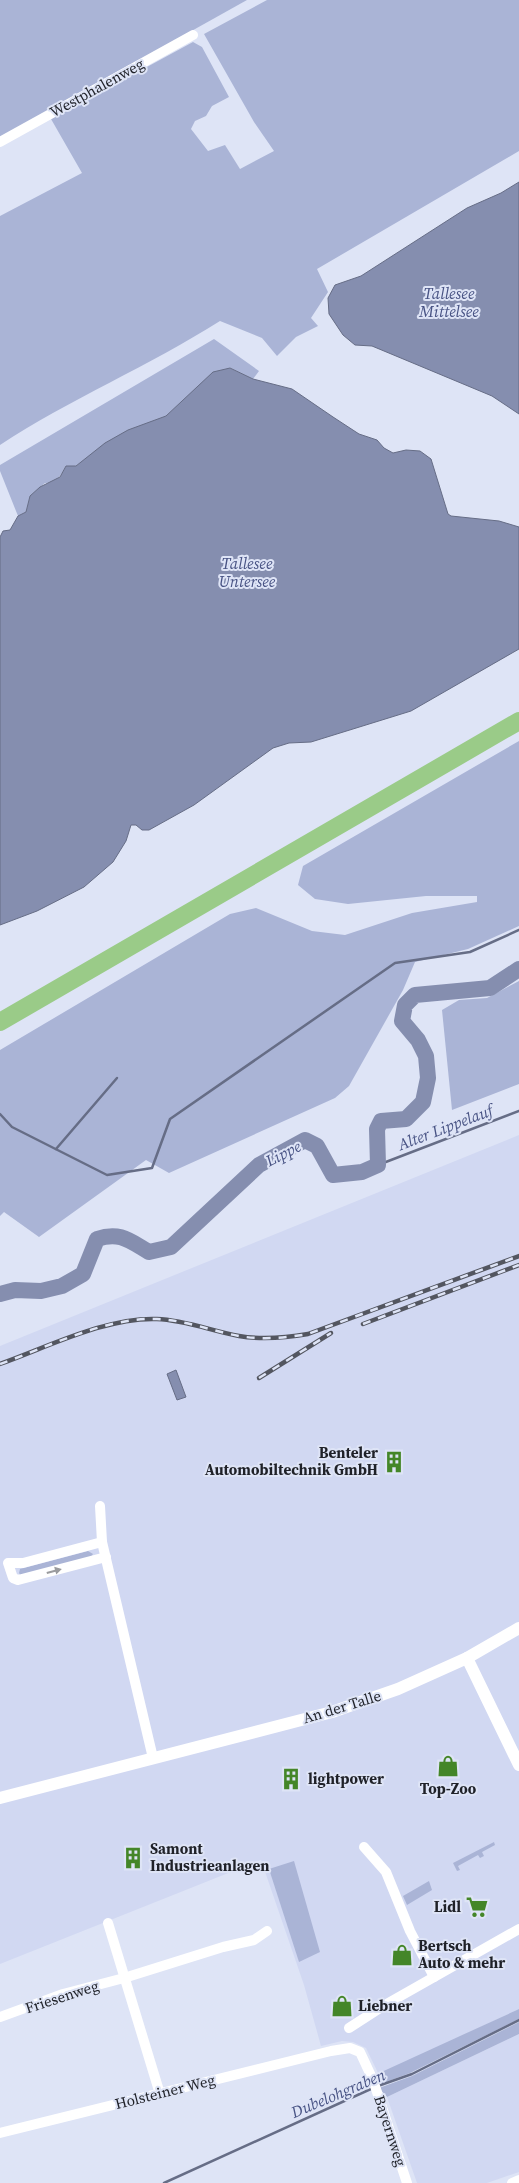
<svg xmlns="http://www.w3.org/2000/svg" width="519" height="2183" viewBox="0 0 519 2183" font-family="'Source Serif 4',serif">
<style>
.built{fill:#d1d8f2}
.green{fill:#aab4d6}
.water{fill:#858eaf;stroke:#666d86}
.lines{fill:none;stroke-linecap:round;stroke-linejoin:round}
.stream{stroke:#666d86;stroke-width:2.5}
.river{stroke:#858eaf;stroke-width:16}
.minor{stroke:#fff;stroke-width:10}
.tertiary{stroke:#fff;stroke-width:12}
.trunk{stroke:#9acb88;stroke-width:18}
.rail-casing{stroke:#535660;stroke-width:4.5}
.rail{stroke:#dee4f6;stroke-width:2.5;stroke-dasharray:8;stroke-linecap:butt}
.oneway{fill:#9a9b9e}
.labels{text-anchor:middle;stroke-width:4;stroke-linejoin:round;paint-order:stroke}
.street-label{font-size:15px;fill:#1f2128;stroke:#dee4f6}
.poi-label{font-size:15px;font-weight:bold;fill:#1f2128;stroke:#dee4f6;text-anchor:start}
.water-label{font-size:16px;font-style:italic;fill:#485384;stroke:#dee4f6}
</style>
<rect width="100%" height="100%" fill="#dee4f6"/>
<g class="built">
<polygon points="519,1135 519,2009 379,2075 366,2048 353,2042 342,2041 321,2046 304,1985 261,1860 0,1964 0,1346"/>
<polygon points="519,2034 519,2172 487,2183 417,2183 387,2097"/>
</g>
<g class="green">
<polygon points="0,0 247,0 0,138"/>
<path d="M267,0h252v151l-202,118 11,23 -17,26 7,8 -22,11 -19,19 -15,-18 -42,-17c-71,45 -150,78 -220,124v-229l82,-43 -31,-54 142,-77 9,5 27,50 -17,9 -6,10 -11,5 -4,8 17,22 17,-6 15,24 34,-18 -20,-29 -50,-88z"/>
<path d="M214,339l45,32 -6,8 -23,-11 -44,30 -20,18 -91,50h-9c-5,9 -9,17 -21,17l-15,13 -4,16 -8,4 -18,-45v-6z"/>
<polygon points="519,741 519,926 468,949 415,962 403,990 349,1086 335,1098 169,1173 146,1160 39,1237 4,1212 0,1216 0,1050 230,914 256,908 312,931 345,935 412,913 477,902 477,896 426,896 348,904 315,899 298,885 303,866"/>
<polygon points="519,981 519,1084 452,1110 442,1010 459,1000 487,998"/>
<polygon points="88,1551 93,1554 90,1558 21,1576 19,1573 20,1569"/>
<polygon points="494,1842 495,1845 482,1852 484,1856 480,1858 478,1855 458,1866 460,1870 457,1871 453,1863"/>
<polygon points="294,1861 320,1952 299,1962 269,1869"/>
<polygon points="429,1881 432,1890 407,1905 403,1896"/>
<polygon points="519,2009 519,2019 410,2073 378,2085 375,2075"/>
<polygon points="519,2022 519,2034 387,2097 379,2088 412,2076"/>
</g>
<g class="water">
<polygon points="519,182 519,414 492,396 372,346 355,345 343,335 329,314 328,298 335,285 361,276 467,208 501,193"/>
<polygon points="230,368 253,379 292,389 333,417 359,434 377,440 384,448 393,453 406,450 420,451 431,459 448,514 451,516 499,521 519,527 519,649 411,711 311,742 289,743 273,748 194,805 149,830 142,830 136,825 131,825 126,841 113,862 84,887 37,911 0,925 0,537 3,531 10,530 18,516 26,512 30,496 40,487 60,477 66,466 76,466 105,443 128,430 166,416 213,372"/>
<polygon points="176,1370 186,1397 177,1400 167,1374"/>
</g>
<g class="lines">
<g class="stream">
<polyline points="0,1114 12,1127 107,1175 152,1168 170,1119 395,963 470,952 519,930"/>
<polyline points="56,1149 117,1078"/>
<polyline points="378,1165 519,1111"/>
<polyline points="378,2086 412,2074 519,2020"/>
<polyline points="164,2183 373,2088"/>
</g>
<path class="river" d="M0,1294l15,-4 26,1 21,-5 21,-12 14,-35c23,-8 33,2 52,13l22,-5 88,-82 46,-25 12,6 16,29 29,-3 16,-7 -1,-36 4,-8 25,-2 17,-17 5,-24 -2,-22 -8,-16 -16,-19 3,-16 10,-10 75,-7 29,-19"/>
<g class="minor">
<polyline points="0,142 193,35"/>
<polyline points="100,1506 102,1542 153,1758"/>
<polyline points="102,1542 23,1563 8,1563 13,1578 18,1580 106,1557"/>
<polyline points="364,1847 386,1872 410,1931 434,1977"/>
<polyline points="108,1923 160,2094"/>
<polyline points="0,2017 63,1994 124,1978 223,1947 254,1940 267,1931"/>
<polyline points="349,2028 383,2006 519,1929"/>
<polyline points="0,2133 331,2051 350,2048 360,2052 373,2080 407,2183"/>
<polyline points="512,2183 519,2180"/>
</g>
<g class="tertiary">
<polyline points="467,1658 519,1765"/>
<polyline points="0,1798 332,1712 398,1689 467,1658 519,1628"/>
</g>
<polyline class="trunk" points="0,1022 519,721"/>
<g class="rail-casing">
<g id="rail">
<polyline points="363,1324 519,1265"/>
<path d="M0,1364c48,-17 106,-47 157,-45 28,1 55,12 82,17 23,4 46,2 69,-2l211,-78"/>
<polyline points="259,1378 331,1333"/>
</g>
</g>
<use href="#rail" class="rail"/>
</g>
<defs><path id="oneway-solid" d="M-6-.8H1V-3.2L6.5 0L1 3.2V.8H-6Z" transform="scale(1.25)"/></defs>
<use class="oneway" href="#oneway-solid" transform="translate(54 1571) rotate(-15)"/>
<defs>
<g id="building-bare" transform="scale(1.725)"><path d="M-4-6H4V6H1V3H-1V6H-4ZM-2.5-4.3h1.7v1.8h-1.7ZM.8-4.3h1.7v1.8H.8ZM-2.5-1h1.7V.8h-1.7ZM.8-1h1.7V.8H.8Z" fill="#448628" stroke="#dee4f6" stroke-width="2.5" paint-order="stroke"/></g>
<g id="shop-bare" transform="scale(1.725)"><path d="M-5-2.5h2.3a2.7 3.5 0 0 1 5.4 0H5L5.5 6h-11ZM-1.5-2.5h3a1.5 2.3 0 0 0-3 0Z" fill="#448628" stroke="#dee4f6" stroke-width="2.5" paint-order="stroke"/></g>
<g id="supermarket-bare" transform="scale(1.725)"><path d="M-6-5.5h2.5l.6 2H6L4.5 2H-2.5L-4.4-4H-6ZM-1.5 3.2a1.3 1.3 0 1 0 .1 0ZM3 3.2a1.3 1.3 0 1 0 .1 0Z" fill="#448628" stroke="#dee4f6" stroke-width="2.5" paint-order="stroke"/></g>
</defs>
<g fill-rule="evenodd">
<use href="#building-bare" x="394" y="1462"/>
<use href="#shop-bare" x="448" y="1766"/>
<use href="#building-bare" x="291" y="1779"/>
<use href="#building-bare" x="133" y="1858"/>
<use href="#supermarket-bare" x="477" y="1907"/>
<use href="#shop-bare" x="402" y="1955"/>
<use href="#shop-bare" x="342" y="2006"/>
</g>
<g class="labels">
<g class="street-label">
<text transform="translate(97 88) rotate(-29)" y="5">Westphalenweg</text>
<text transform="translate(342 1707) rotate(-17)" y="5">An der Talle</text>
<text transform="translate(62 1997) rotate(-18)" y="5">Friesenweg</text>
<text transform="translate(165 2092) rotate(-14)" y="5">Holsteiner Weg</text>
<text transform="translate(390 2131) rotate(72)" y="5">Bayernweg</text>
</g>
<g class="poi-label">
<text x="378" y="1458" text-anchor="end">Benteler<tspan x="378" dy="17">Automobiltechnik GmbH</tspan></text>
<text x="308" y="1784">lightpower</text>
<text x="448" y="1794" text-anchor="middle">Top-Zoo</text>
<text x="150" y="1854">Samont<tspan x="150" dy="17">Industrieanlagen</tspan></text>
<text x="461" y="1912" text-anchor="end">Lidl</text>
<text x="418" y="1951">Bertsch<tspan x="418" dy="17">Auto &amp; mehr</tspan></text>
<text x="358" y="2011">Liebner</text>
</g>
<g class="water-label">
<text x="449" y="299">Tallesee<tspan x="449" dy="18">Mittelsee</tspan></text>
<text x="247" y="569">Tallesee<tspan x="247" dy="18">Untersee</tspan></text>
<text transform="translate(445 1127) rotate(-21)" y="6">Alter Lippelauf</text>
<text transform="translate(283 1153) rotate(-27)" y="6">Lippe</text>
<text transform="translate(338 2093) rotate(-23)" y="6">Dubelohgraben</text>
</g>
</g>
</svg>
